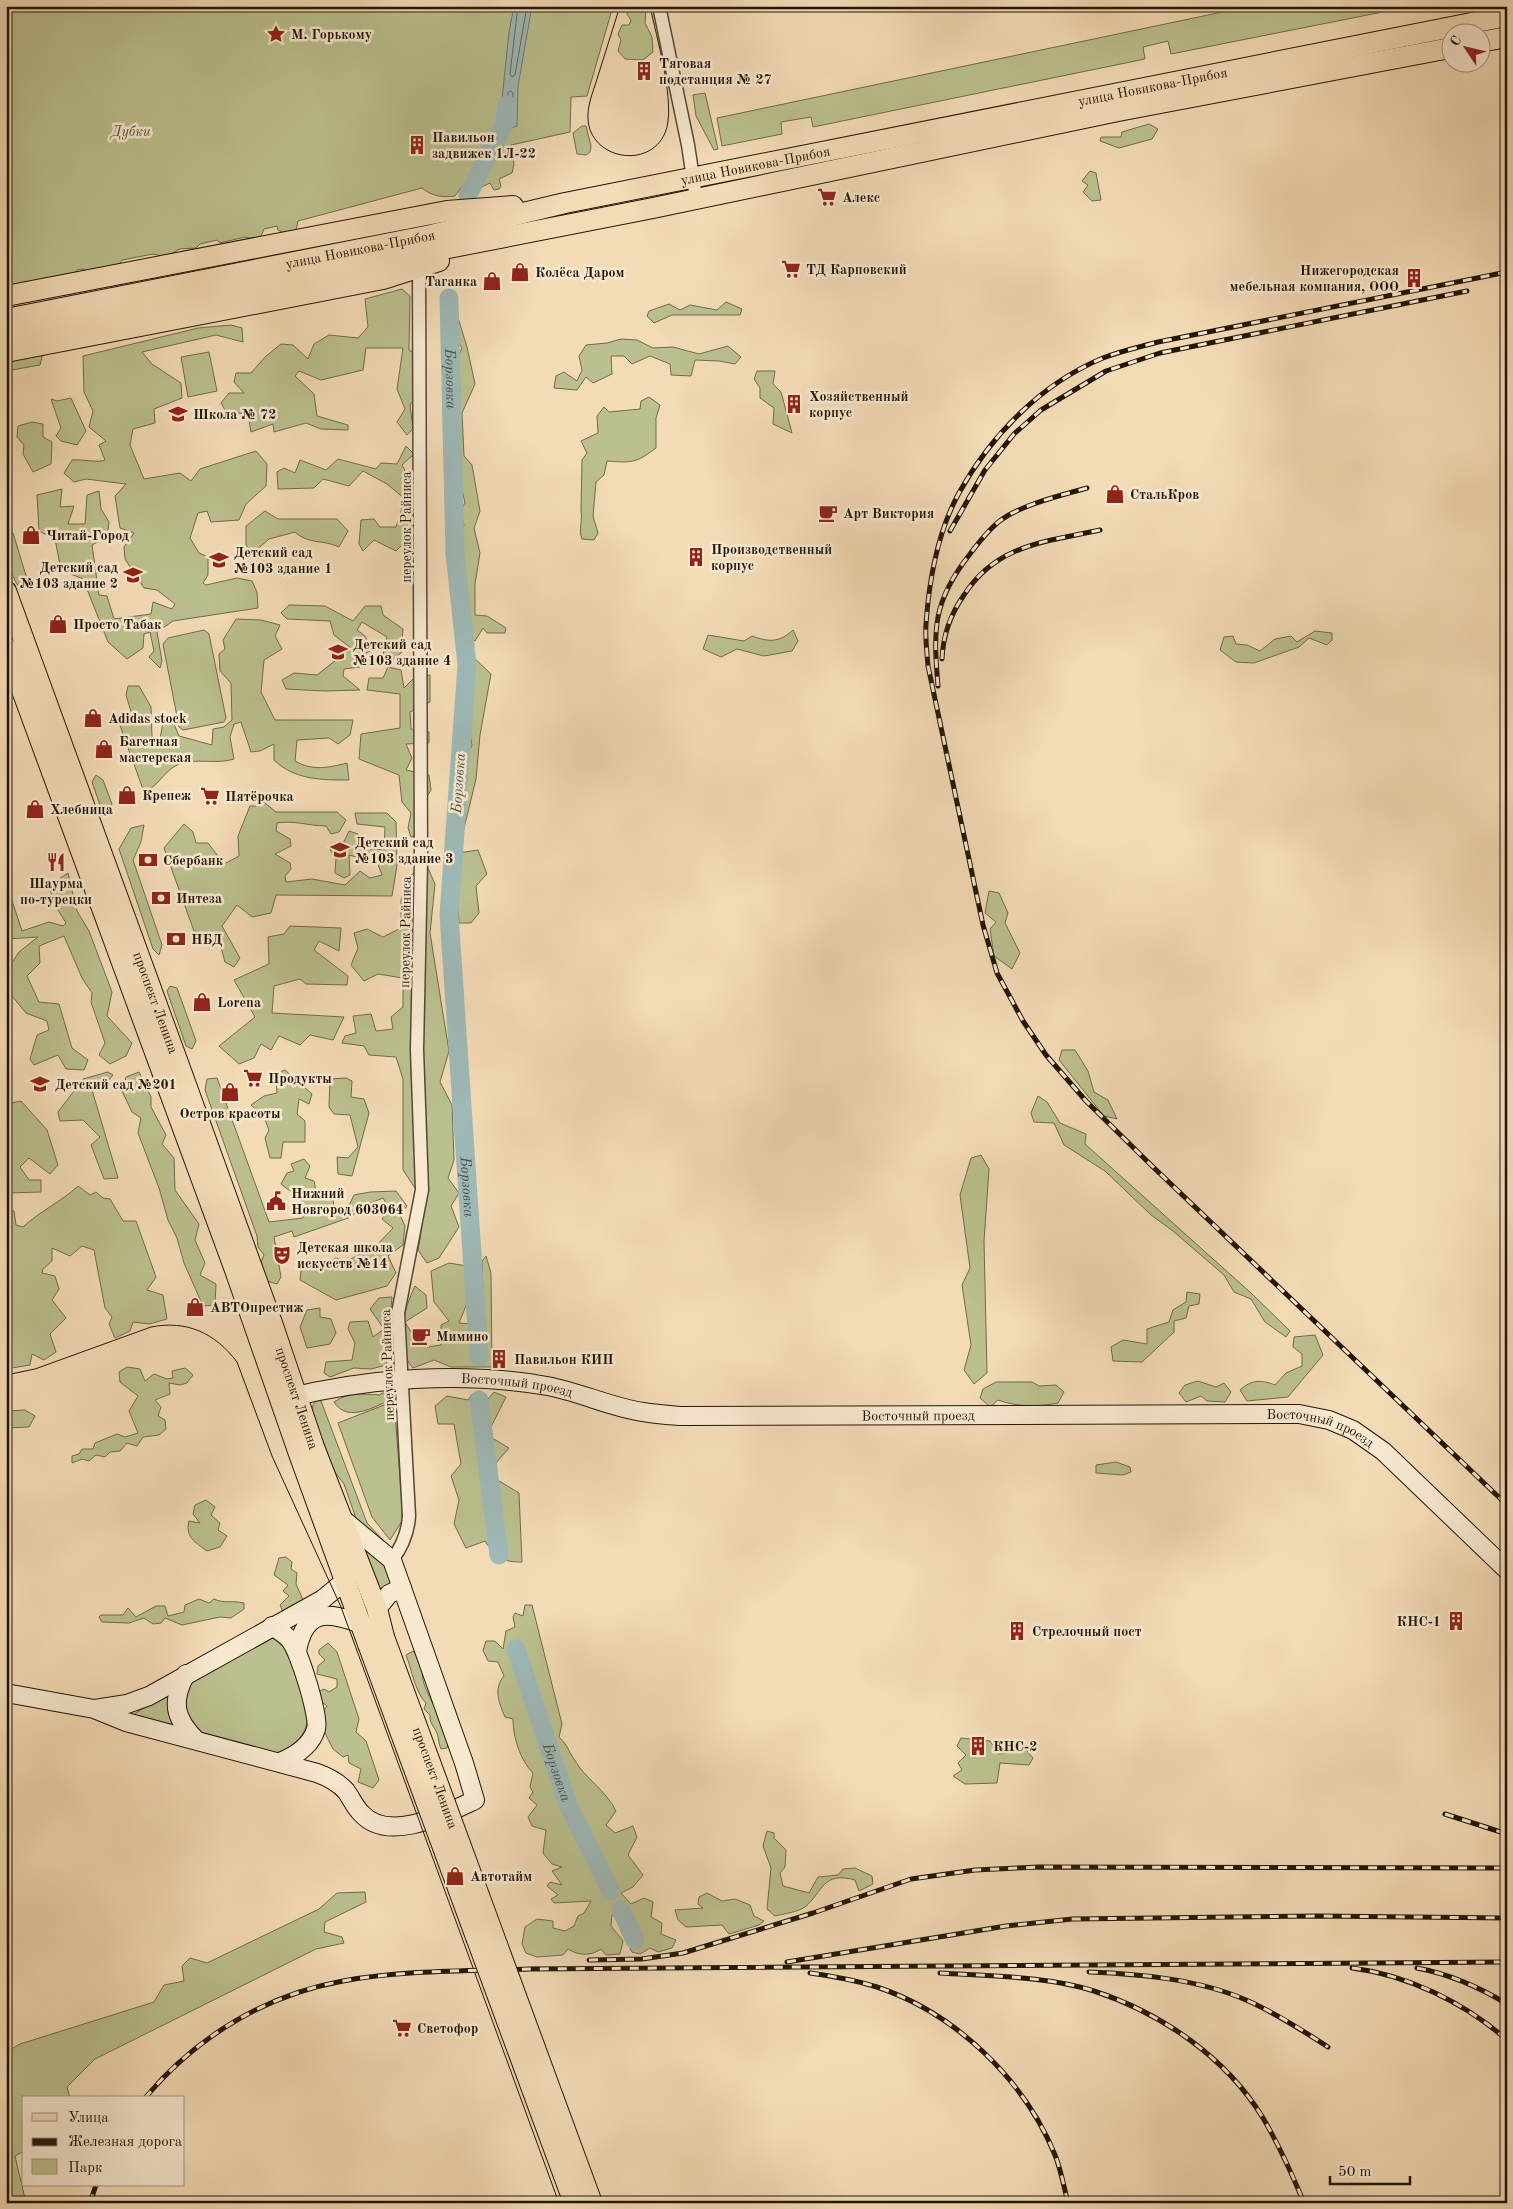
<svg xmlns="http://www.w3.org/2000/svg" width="1513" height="2209" viewBox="0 0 1513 2209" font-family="'Old Standard TT',serif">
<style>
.green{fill:#bbc08e;stroke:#6e6b4b}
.water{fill:#9eb9b7;stroke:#6c7871}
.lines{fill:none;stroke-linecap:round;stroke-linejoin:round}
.shore{stroke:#606860;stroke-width:1}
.river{stroke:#9eb9b7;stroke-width:19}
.street-casing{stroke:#564734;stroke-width:15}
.secondary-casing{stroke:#211608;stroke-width:20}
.primary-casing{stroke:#211608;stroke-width:22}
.street{stroke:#f7e8d0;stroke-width:12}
.secondary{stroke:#f7e8d0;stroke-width:18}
.primary{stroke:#f3dbb6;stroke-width:20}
.tram{stroke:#211608;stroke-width:1}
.rail-casing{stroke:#211608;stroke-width:5}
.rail{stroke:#f7e8d0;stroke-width:3;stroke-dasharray:9;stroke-linecap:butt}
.primary-bridge-casing{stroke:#211608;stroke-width:22;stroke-linecap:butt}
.primary-bridge{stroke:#f3dbb6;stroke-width:20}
.labels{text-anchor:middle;stroke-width:5;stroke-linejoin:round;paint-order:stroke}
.poi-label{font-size:14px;font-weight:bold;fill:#211608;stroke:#f7e8d0;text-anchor:start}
.street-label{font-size:14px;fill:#211608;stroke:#f7e8d0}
.park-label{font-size:14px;font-style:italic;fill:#575237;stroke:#f7e8d0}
.water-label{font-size:15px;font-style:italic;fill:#4d4f45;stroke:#f7e8d0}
</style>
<rect width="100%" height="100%" fill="#f3dbb6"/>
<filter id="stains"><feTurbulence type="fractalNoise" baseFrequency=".004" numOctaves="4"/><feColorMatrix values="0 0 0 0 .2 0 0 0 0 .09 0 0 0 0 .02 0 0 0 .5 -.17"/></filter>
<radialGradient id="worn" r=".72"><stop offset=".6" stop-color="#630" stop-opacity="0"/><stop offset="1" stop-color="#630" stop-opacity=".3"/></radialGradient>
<g class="green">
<path d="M6,6h607l-26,90 -16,1 -1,35 -59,13 3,19 -2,9 -13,6 2,7 -2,3 -5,1 -4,-7 -19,9 -3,-5 -5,-2 -8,11c-13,2 -23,0 -33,-8l-124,33 -2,9 -12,3 -6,-3 -1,-4 -13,3 -3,7 -8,3 -8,-2 -25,6 -3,-3 -17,4 -4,4 -16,1 -15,8 -12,-3 -31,6 -5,7 -26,6 -8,-4 -6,1 -7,7 -16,7 -30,-2 -18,4z"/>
<polygon points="631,6 646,6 645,23 652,37 653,52 643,60 625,59 618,51 621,40 618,34 622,25 629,25 631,20 627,14"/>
<polygon points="1251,6 1413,6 1171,54 1168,41 1143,47 1145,59 813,127 811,117 781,122 782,134 722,146 717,118"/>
<polygon points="705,93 718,149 714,150 696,116 693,95"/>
<polygon points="1149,124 1158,129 1152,139 1119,148 1100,141 1101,137 1121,137 1122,132"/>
<polygon points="582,126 586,126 591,146 590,152 586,155 577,154 573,133"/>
<polygon points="1090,171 1096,173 1101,200 1092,201 1083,192 1088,185 1082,181"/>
<polygon points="402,289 410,296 409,350 424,359 423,387 410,405 413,429 407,435 397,422 405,409 397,389 403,348 366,348 363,370 321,380 299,371 295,376 314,394 317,416 348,425 348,430 321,429 306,423 274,432 273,424 251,432 248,415 225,410 221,403 229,393 244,393 234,382 236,373 251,373 265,357 281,344 293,345 308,359 314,344 329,335 358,338 368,327 365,299"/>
<polygon points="442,302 454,305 467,347 475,384 462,413 464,456 472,465 480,511 474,528 480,553 475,584 475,615 487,616 506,628 505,633 487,633 483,628 475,641 468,638 460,538 464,525 460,511 465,503 457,468 456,437 451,429 448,406 460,393 458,356 462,348 444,320"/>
<polygon points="726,302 742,309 740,315 672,315 654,323 647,316 649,311 669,304 680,310 690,305 717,310"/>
<path d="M231,325l11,3 1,14 -27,-7 -74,17 10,12 29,19 1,15 -28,11 1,14 -22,6 -3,16 14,34 36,-6 11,8 9,-12 56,-18 11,13 -1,22 -20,18 -7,16 -28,2 -4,-11 -9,2 -8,25 9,15 9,4v18l-5,8 3,2 31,-7 15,3 5,11 1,16 -85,13 -16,11 5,29 -2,7 -11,-11 5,-6 -4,-19 -6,2 -1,14 -16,11 -19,-17 -25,-63 -22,-9 -6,-31 -16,-8 -2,-36 25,-6 -2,18 14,-1 -6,18h17l2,-29 12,-4 2,18 8,13 -2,15 -15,8 7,50 8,1 7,23 37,-5 2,-12 19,7 3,-5 -18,-14 -13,-2 -19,-29 -1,-12 10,-14 -14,-5 -5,-32 11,-12 -40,-5 -12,3 -10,-9 8,-13c9,-1 27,3 33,0l-6,-15 7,-4 -17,-14 4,-16 -9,-19 -1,-36 115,-28z"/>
<polygon points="621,339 637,340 653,348 673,347 699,354 728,346 741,357 735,364 719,361 695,360 691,376 671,375 670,364 650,356 632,364 624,356 611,356 612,374 593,383 586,377 577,390 554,388 556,376 564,372 577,381 582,370 579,356 586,345 607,343"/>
<polygon points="209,352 217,391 188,397 181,357"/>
<polygon points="43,353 40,365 6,371 6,358"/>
<polygon points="757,371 775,371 773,384 781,392 792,433 773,424 774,408 760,398 760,388 754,379"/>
<path d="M649,397l11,8 -4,13v30c-20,15 -24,15 -49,13l-3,14 -8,7 -3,34 5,17 -4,7 -12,-1c-4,-9 1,-18 -1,-28l1,-51 5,-7 -6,-12 17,-8 -1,-17 7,-9 5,5 31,-3 1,-8z"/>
<polygon points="71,398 86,431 77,445 61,441 56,436 61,428 51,399 57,401"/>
<polygon points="32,422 43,424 43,437 52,442 51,464 33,472 23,454 24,445 17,437 18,426"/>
<polygon points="406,446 414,454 402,465 415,489 411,536 396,551 374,540 363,551 359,544 361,520 374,519 380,527 396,527 405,499 387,484 363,471 349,486 323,479 314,488 278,489 277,472 284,468 295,473 300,460 326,470 338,459 376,469 381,463 397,464"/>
<path d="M265,511l13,8h59l11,12 -9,16c-18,-8 -29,-2 -44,-15l-26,7 -16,14 -7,-8v-19z"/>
<path d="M6,529l7,4 15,49 -6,8c-15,-15 -16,-41 -16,-61z"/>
<polygon points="289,605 325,606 353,621 365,606 381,606 383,615 403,629 401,653 390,661 383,654 387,637 362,622 357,630 365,636 372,650 360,656 360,667 344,669 343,676 360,690 325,691 286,689 282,680 294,673 317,675 351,648 334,635 330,621 287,619 281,613"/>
<path d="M236,619l25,1 19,5 -5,11 7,13 -18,11 -3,32 14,28h78l-3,15 -12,9 -9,-6 -32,2 -2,21c17,10 33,7 52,2l2,17c-28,0 -54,0 -75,-20v-16l-14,7 -9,1 -10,-30 -7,2 -4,13 4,22c-18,6 -39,-2 -57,6 -13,6 -19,22 -33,27l-26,-72 6,-4 3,6 7,-1 -8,-26 2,-9h11l12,21 1,30 8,2 3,-17 11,2 5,12 33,9 1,-16 11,-2 8,-7 -1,-37 -11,-12 -1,-17 6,-5 -2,-9z"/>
<polygon points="204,630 209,634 226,718 224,722 183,730 179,727 163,644 168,638"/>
<path d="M793,630l5,11 -6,10 -28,5 -27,-7 -16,8 -18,-8 5,-14 36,6 8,-5c16,6 27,7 41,-6z"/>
<polygon points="1315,631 1332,633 1332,640 1327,645 1309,638 1299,647 1254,663 1236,662 1220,650 1224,637 1233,636 1236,644 1247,645 1260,651 1275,639 1291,636 1297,642"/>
<polygon points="474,658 491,674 480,735 476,779 458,853 478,850 487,874 476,886 479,913 471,923 459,923 456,875 445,854 452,830 462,817 455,796 466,773 464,761 472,745 468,723 472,685 468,672"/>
<polygon points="388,667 401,670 404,688 413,679 430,675 430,702 410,712 411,729 429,732 429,743 406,744 412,758 406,770 429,775 431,790 426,798 426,831 411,837 408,828 411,813 402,802 399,775 359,759 361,734 400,728 400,694 367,690 369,678 383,678"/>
<polygon points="96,775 103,780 112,804 108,812 102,811 92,782"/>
<path d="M264,802l12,10h61l9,8 -7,12 -8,2 -5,-8c-17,0 -32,-6 -49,-3l-1,8 14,8 1,7 -16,8 15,9 1,6 -6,7 1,6 26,-3 33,6 15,-14 10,7 12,-3 -5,-13 -28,-7 1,20 -6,3 -9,-5 1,-15 -6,-8 5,-7 9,-1 5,-11 9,3 4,14 22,2 1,-23 -28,-3 -2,-11h32l9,9 1,43 -5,31 -116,-1 -5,18 -19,4 -15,-12 -15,21 18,32 -6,9 -9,-5 -7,-25 -24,-6 -30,-83 20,-24 9,8 3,11h12l16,21 15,-8 -1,-20 12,-30h10z"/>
<polygon points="144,825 141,842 133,860 162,945 159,955 153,949 119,849 131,828"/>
<path d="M427,866l8,18 -5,49 19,118 -9,31 12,23 2,55 -6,18 11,15 -8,13 8,21 -20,31 -12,5 -9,-13c4,-16 3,-31 7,-47l-22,-33v-91l-7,-22 -27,-2 -5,-9 -22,-3 3,-7 11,-3 -3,-17 18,-2 5,17 17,-2 -2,-12 12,-10v-29l-25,-4 -14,7 -13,-16 7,-17 -4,-15 13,-4 16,8 18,-9v-28l8,-24z"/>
<polygon points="68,873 77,911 89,931 112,992 107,1016 132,1043 126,1056 110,1064 99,1055 105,1043 91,1002 92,993 82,978 64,936 39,946 40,963 27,976 39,1002 59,1004 72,1048 88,1060 84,1070 66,1069 58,1055 34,1065 30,1059 37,1035 49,1030 47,1021 26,1013 12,996 10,966 19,952 38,937 6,939 6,882 22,931 49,922 63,926 66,923 58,910 46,880 56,881"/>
<polygon points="989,891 999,893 1008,913 1005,923 1020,953 1012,969 994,956 990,929 996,922 985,913"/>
<polygon points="290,926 341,928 339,951 319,941 314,950 348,976 347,985 306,984 300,979 274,986 272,1013 344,1017 333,1040 310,1035 300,1045 279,1036 271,1050 261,1044 254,1058 239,1064 219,1046 255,1017 234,980 269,964 268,937 284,934"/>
<polygon points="170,986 177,988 196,1041 192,1049 186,1046 167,991"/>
<polygon points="1062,1050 1075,1050 1088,1071 1094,1092 1108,1100 1117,1119 1104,1116 1059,1060"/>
<polygon points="285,1070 312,1094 309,1104 299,1099 297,1114 305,1121 305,1142 283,1142 281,1158 270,1158 265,1138 269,1130 264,1117 251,1105 264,1096 277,1093 276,1073"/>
<polygon points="108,1072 113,1075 107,1082 92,1090 118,1178 104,1179 91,1145 100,1137 83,1120 60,1121 58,1112 83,1079"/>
<polygon points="139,1072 151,1097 151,1107 166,1135 162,1144 174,1158 175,1190 199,1224 195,1240 205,1263 200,1275 216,1284 215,1305 203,1306 184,1263 177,1238 168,1220 159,1188 138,1133 141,1118 132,1112 122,1091 126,1077"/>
<polygon points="217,1078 269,1222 303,1218 302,1200 281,1184 287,1173 294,1171 291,1164 304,1159 310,1166 305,1178 314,1181 317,1196 332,1193 334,1206 347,1210 354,1195 370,1192 396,1191 407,1206 400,1215 405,1226 403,1245 388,1256 396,1273 387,1286 336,1300 300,1280 301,1271 318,1262 326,1266 335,1258 347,1261 376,1246 393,1228 382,1219 389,1209 383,1198 363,1206 351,1217 294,1237 292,1231 274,1237 281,1277 277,1284 263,1280 259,1267 264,1255 258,1247 257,1236 205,1090 207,1079"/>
<polygon points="346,1078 352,1081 351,1097 364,1099 369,1113 352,1176 338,1174 337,1157 348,1158 358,1147 350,1115 334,1114 329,1107 330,1079"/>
<polygon points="1038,1096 1047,1102 1060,1123 1086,1134 1085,1144 1251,1293 1290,1331 1286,1337 1265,1322 1251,1299 1234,1292 1224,1275 1173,1231 1151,1215 1105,1171 1064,1145 1054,1123 1034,1122 1031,1113"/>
<polygon points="21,1101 47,1130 58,1165 50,1174 29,1158 20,1167 29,1180 41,1180 41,1192 6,1193 6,1104"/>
<polygon points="981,1155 989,1169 984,1241 987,1373 974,1384 964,1370 971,1345 962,1285 970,1268 960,1195 971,1158"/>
<path d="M78,1186l12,9 6,-3 7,6 7,1 13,22h13l20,56 -9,13 16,5 4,24 -18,5 -16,-2 -3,9 -15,7 -6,-14 3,-7 -7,-9 -11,-58 -12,-4 -12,10 -18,-8v13l-9,8 -1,4 13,3 4,13 -7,11 14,18 -16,16 6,18 -12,8 -12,-6 -2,11 -24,4v-160l8,2 2,14 7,2c17,-16 38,-25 55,-41z"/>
<path d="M486,1256l5,17 1,94h-41l-17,-7 -21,8c-20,-21 -9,-59 2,-82l11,9 1,13 -22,14 6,10 16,15 14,-2v-20l8,-4 -15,-19 -3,-31 18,-8 18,3 1,35 -9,22 25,2 -2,-64z"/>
<polygon points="1187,1292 1200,1294 1199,1304 1189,1306 1186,1318 1174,1321 1174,1332 1142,1362 1113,1361 1111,1347 1123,1340 1147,1344 1147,1329 1169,1322 1173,1310 1186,1302"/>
<polygon points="392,1297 386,1365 371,1369 354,1368 330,1377 324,1373 326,1362 352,1360 355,1343 348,1329 350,1322 368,1321 373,1337 384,1329 370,1309 379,1298"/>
<polygon points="320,1308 320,1317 331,1319 336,1333 330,1344 307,1348 300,1327 307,1310"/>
<path d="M1315,1335l8,20 -35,42 -41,4 -7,-11c12,-11 22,-10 35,-5l11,-12 16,-7v-12l-9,-7 1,-10z"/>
<polygon points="127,1367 140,1369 145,1381 154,1374 167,1379 173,1378 172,1371 185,1368 193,1375 187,1383 180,1385 169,1383 170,1394 155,1400 161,1407 158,1416 165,1420 166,1429 159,1435 143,1437 137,1446 127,1443 120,1451 110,1452 105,1457 96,1455 89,1461 82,1459 72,1463 72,1456 79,1454 82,1449 93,1449 95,1443 117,1434 125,1437 138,1433 129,1411 138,1396 120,1382 119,1372"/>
<polygon points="1198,1381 1216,1387 1224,1383 1231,1392 1225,1402 1207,1401 1201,1396 1186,1402 1179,1393 1185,1385"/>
<path d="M996,1382h36l7,4 17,-1 8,7 -6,11c-20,4 -41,4 -60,-3l-8,7 -10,-9 3,-9z"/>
<path d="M494,1392l12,5 -19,38 22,13 -13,15v16l23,14 3,69c-20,0 -26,-4 -37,-21l-19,7 -12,-24 5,-24 -8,-24 10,-12 -7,-40h-16l-3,-18 12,-10 21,4 4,-6 16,5z"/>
<path d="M382,1393l12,1 -1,5c-18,7 -45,25 -59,3 14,-10 29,-8 46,-7z"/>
<path d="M318,1400l3,1 46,122 19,20 -1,2 -27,-21 -14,-40 -13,-17 -19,-52c0,-7 0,-12 6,-15z"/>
<polygon points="394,1401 402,1504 402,1521 390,1540 372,1517 338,1423"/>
<polygon points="25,1410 35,1416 29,1427 6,1428 6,1411"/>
<polygon points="1116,1462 1130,1467 1131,1472 1123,1475 1096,1473 1096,1465"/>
<path d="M206,1500l9,7 -4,8 9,8 -2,7 9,6 -7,11 -13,4c-12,-9 -22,-14 -18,-30l11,2 -7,-9 2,-9z"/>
<polygon points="360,1547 378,1553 396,1586 379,1593"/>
<polygon points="286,1557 292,1562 291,1569 297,1573 296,1584 303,1600 284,1614 280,1605 289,1596 283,1591 288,1585 274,1575 279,1558"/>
<path d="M199,1599l10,4 5,-4c10,5 19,1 30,4v6l-13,9 -11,-1 -38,8 -17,-7 -4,5 -8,1 -9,-6 -15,5 -27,-1 -3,-5 2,-2h22l5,-7 8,9 20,-11h9l3,10 16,-4 1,-7z"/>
<path d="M525,1605h7l30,119 -3,13c10,10 8,12 15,22 11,20 32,31 42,52l-10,14 9,8 18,-7 4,11 -9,18 15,20 -10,12 -12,6 10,11 13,-6 9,4 -2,15 11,6 -1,11 15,6 -4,8 -14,4 -8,-4 -10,6 -8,-2 -2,-3 3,-5 -3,-10 6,-9 -8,-6v-5l-16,1 -1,11 12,15 -3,13 -14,1 -5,-6c-10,7 -22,7 -33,0l-5,6 -26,2 -11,-4 -4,-9 3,-17 12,-8 16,2v7l12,3 9,-5 4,-10 6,-3 7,-12 -37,2 -3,-4 7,-4 -11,-9 3,-4 12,3 -10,-14 10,-4 -10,-3 -9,-11 3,-23 -14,-4 -4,-9 9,-12 -8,-7 4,-6 -3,-5 3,-14c-13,-13 -20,-36 -20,-54l-8,-2c-6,-14 -12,-28 -1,-41l-6,-14 -10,-1 -5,-11 3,-9h9l8,8 3,-18 9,-4 -2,-10 2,-4 8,3z"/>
<path d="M275,1636c5,4 12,9 15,14 5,9 19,62 17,72 -2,16 -20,29 -35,32l-75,-20 -15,-18 7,-34 75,-45z"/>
<polygon points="328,1643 337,1652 359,1719 356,1732 366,1741 379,1780 373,1788 358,1782 361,1769 349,1763 348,1755 343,1757 333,1749 323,1729 326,1725 322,1714 327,1706 317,1698 318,1692 324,1689 329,1692 337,1687 337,1679 317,1674 318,1666 325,1660 319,1654 319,1650"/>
<path d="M413,1651l11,14c-9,17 18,50 24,68 1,4 0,10 -1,15l-6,1c-3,-6 -2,-13 -5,-18 -4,-7 -6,-8 -6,-16l-6,-6 2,-6c-11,-11 -14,-33 -20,-48z"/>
<polygon points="173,1691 179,1730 129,1717"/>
<polygon points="961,1738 990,1741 999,1754 1026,1750 1033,1758 1029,1765 1000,1763 997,1783 965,1784 953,1776 962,1770 958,1763 966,1755 957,1746"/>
<path d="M767,1831l7,2v5l12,12 -1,17 -5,6 3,13 26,7 9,-16 20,-2 5,-6 12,-1 17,8 1,8 -14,7 -4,-11c-33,-9 -32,12 -50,27 -7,5 -22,7 -30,9l-8,-7 4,-41 -8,-22z"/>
<polygon points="365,1892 366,1902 325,1922 324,1932 342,1937 344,1943 316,1949 95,2059 67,2087 70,2098 24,2098 24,2151 15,2156 26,2203 6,2203 6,2052 20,2044 154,2002 164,1985 184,1981 182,1966 190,1958 207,1963 319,1909 337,1893"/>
<polygon points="707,1893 722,1901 735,1899 750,1905 754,1916 764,1921 759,1925 729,1934 722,1925 686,1927 678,1920 675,1910 703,1908 698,1904 699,1897"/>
</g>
<polygon class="water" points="514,6 532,6 518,86 517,126 505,130 499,128 509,32"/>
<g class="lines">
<g class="shore">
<polyline points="518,6 510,74 512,77 515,75 527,6"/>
<polygon points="511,91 513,93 512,120 507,123 505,121 508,93"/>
</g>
<g class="river">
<polyline points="468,195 504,124 507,105"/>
<path id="s1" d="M449,298l6,256 12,111 -18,250 30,442"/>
<polyline points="479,1400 499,1555"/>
<path id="s2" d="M516,1649l52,156 43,86"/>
<polyline points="621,1910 635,1940"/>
</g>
<g class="street-casing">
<g id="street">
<polyline points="659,6 688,145 696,198"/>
<path d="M392,1560c10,-13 16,-28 17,-44l-11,-203 24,-123 -5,-140 4,-189 -2,-593"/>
</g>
</g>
<g class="secondary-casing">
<g id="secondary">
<path id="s3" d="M283,1399c83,-21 180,-28 264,-13 33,6 63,21 96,26 12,2 25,3 37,4l619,-2 30,6 24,10 30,21 124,119"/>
<polyline points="377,1609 389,1594 402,1588"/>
<path d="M272,1626c6,4 14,9 18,14 9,10 30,78 26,89 -5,17 -21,27 -36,33"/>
<path d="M297,1651c8,-42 30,-40 64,-27"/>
<path d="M186,1674c-15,27 -12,44 10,66"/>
<path d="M6,1693l88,16 32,13 191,51c11,4 21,9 29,18 5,7 9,16 15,22 27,31 84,1 114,-13l-11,-37 -72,-203 -52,-43"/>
<polyline points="95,1709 127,1704 149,1696 323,1599 346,1580"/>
</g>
</g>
<g class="primary-casing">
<g id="primary">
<polyline points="1480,42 1507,37"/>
<polyline points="6,296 447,211 513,206"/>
<path id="s4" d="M6,319l425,-84 134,-32 942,-187"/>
<polyline points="6,336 121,312 653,208 1118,111 1450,48"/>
<polyline points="6,352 383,279 439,261"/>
<path id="s5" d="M6,591l175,480 91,252 42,124 63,162 7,28"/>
<polyline points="6,647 235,1270 299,1454 368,1644"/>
</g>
</g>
<use href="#street" class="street"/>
<use href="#secondary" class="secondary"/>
<use href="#primary" class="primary"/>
<g class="tram">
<path d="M620,6c-8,24 -15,49 -23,73 -4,13 -10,27 -9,40 2,40 61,51 77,14 12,-27 -9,-97 -15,-127"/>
<path d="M6,1375l29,-6 116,-42c36,-7 64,6 86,35l35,94 69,151 218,596"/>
</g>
<g class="rail-casing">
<g id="rail">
<path d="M1507,272l-349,70c-18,5 -37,9 -55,16 -61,25 -112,77 -144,135 -21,38 -30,88 -33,131 -1,14 1,28 2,42l55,259 14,48 26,48 23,34 40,46 65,64 356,340"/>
<polyline points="950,531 985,470 1014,434 1041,410 1106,371 1160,353 1467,291"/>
<path d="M942,659c1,-24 8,-44 22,-64 33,-51 81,-53 136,-65"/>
<path d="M938,686c-5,-58 -5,-85 32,-132 9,-12 19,-25 31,-34 20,-15 61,-25 86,-32"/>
<polyline points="1445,1814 1507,1834"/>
<polyline points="484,1960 511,1965"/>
<polyline points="589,1960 642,1959 683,1953 813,1913 911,1879 975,1870 1040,1867 1507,1868"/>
<polyline points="787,1962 1006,1926 1072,1919 1318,1916 1507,1918"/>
<path d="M1352,1968c56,7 113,35 155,72"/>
<path d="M1417,1968c32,6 62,19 90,36"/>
<path d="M1089,1972c51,2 109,7 157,28 28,12 56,30 82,47"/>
<path d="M810,1973c22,3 45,7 67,14 78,26 147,92 178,168 6,15 9,32 13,48"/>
<path d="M940,1973c48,3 108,3 154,18 67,22 132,66 169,127 16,27 29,56 41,85"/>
<path d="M145,2098c51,-61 120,-103 198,-117 61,-11 125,-10 186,-12l978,-7"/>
<polyline points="90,2203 96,2185"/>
</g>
</g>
<use href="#rail" class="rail"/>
<g class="primary-bridge-casing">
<g id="primary-bridge">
<path id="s6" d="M384,1637l208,566"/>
<polyline points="368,1644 574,2203"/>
</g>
</g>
<use href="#primary-bridge" class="primary-bridge"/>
</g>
<defs>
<g id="sight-bare" transform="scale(1.5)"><path d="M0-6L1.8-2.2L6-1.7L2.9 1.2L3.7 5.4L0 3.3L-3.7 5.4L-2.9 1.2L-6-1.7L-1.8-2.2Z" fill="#8f2418" stroke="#f7e8d0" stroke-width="2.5" paint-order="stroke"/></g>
<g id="building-bare" transform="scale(1.5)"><path d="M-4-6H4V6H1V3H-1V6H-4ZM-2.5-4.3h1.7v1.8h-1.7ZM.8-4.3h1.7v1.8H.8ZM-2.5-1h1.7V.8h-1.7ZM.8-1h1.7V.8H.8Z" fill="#8f2418" stroke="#f7e8d0" stroke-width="2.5" paint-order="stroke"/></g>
<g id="supermarket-bare" transform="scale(1.5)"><path d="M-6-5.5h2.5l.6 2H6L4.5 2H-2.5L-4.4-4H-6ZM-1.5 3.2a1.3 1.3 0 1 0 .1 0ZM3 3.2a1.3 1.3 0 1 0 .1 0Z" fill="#8f2418" stroke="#f7e8d0" stroke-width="2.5" paint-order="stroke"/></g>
<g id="shop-bare" transform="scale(1.5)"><path d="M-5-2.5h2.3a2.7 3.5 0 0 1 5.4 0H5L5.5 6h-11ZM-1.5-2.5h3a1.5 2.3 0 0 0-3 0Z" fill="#8f2418" stroke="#f7e8d0" stroke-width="2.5" paint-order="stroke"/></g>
<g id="school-bare" transform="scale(1.5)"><path d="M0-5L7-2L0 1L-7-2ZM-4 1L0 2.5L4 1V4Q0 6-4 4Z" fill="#8f2418" stroke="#f7e8d0" stroke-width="2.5" paint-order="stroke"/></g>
<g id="cafe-bare" transform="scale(1.5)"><path d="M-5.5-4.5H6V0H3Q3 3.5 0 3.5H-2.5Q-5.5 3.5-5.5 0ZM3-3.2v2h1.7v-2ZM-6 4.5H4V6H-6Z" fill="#8f2418" stroke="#f7e8d0" stroke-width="2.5" paint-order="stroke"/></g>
<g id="bank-bare" transform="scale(1.5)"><path d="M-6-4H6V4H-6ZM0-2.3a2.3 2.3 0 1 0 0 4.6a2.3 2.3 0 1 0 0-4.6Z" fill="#8f2418" stroke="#f7e8d0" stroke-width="2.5" paint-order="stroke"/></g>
<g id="restaurant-bare" transform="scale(1.5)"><path d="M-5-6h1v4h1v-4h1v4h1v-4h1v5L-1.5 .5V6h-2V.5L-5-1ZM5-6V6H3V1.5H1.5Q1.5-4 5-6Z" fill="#8f2418" stroke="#f7e8d0" stroke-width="2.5" paint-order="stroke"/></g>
<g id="civic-bare" transform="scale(1.5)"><path d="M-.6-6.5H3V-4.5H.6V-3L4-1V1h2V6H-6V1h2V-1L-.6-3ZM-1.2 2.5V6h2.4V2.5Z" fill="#8f2418" stroke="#f7e8d0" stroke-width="2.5" paint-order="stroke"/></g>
<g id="theatre-bare" transform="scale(1.5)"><path d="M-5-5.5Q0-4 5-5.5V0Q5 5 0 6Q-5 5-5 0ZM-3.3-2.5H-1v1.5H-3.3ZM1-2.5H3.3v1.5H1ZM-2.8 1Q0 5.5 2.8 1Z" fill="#8f2418" stroke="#f7e8d0" stroke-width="2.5" paint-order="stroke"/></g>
</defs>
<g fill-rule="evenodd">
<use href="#sight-bare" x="276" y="34"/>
<use href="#building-bare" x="644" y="71"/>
<use href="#building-bare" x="417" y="145"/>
<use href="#supermarket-bare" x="827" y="197"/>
<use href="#supermarket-bare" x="791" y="269"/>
<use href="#shop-bare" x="520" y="272"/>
<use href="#building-bare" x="1414" y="278"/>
<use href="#shop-bare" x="492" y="281"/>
<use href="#building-bare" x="794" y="404"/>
<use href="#school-bare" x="178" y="414"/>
<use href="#shop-bare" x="1115" y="494"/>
<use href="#cafe-bare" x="828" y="513"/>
<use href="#shop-bare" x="31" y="535"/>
<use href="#building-bare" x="696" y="557"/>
<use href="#school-bare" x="219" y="560"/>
<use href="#school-bare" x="133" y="575"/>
<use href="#shop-bare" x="58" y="624"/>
<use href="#school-bare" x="338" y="652"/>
<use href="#shop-bare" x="93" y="718"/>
<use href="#shop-bare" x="104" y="749"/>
<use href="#shop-bare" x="127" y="795"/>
<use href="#supermarket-bare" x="210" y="796"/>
<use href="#shop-bare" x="35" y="809"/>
<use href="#school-bare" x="340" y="850"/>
<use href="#bank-bare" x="148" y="860"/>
<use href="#restaurant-bare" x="56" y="862"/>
<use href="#bank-bare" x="161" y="898"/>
<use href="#bank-bare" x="176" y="939"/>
<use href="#shop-bare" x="202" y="1002"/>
<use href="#supermarket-bare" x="253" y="1078"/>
<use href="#school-bare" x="40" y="1084"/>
<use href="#shop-bare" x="230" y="1092"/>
<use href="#civic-bare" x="276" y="1201"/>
<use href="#theatre-bare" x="282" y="1255"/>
<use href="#shop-bare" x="195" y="1307"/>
<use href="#cafe-bare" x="421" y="1336"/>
<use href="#building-bare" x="499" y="1359"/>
<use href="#building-bare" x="1456" y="1621"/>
<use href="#building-bare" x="1017" y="1631"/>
<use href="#building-bare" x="978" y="1746"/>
<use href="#shop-bare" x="455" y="1876"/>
<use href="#supermarket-bare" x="402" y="2028"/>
</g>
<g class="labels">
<g class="poi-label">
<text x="291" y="39">М. Горькому</text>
<text x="659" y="68">Тяговая<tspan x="659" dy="16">подстанция № 27</tspan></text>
<text x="432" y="142">Павильон<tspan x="432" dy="16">задвижек 1Л-22</tspan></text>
<text x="842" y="202">Алекс</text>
<text x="806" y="274">ТД Карповский</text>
<text x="1399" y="275" text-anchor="end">Нижегородская<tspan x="1399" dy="16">мебельная компания, ООО</tspan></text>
<text x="535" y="277">Колёса Даром</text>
<text x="477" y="286" text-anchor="end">Таганка</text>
<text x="809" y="401">Хозяйственный<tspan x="809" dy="16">корпус</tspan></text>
<text x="193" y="419">Школа № 72</text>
<text x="1130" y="499">СтальКров</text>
<text x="843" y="518">Арт Виктория</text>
<text x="46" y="540">Читай-Город</text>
<text x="711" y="554">Производственный<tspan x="711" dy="16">корпус</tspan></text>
<text x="234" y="557">Детский сад<tspan x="234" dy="16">№103 здание 1</tspan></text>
<text x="118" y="572" text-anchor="end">Детский сад<tspan x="118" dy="16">№103 здание 2</tspan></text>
<text x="73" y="629">Просто Табак</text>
<text x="353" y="649">Детский сад<tspan x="353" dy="16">№103 здание 4</tspan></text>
<text x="108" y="723">Adidas stock</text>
<text x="119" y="746">Багетная<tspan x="119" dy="16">мастерская</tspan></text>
<text x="142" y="800">Крепеж</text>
<text x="225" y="801">Пятёрочка</text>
<text x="50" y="814">Хлебница</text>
<text x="355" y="847">Детский сад<tspan x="355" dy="16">№103 здание 3</tspan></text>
<text x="163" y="865">Сбербанк</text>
<text x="56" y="888" text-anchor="middle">Шаурма<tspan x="56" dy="16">по-турецки</tspan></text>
<text x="176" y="903">Интеза</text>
<text x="191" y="944">НБД</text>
<text x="217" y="1007">Lorena</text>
<text x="268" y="1083">Продукты</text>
<text x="55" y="1089">Детский сад №201</text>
<text x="230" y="1118" text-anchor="middle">Остров красоты</text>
<text x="291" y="1198">Нижний<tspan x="291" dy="16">Новгород 603064</tspan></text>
<text x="297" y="1252">Детская школа<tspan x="297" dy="16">искусств №14</tspan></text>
<text x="210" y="1312">АВТОпрестиж</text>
<text x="436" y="1341">Мимино</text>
<text x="514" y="1364">Павильон КИП</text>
<text x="1441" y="1626" text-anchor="end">КНС-1</text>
<text x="1032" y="1636">Стрелочный пост</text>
<text x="993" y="1751">КНС-2</text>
<text x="470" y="1881">Автотайм</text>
<text x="417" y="2033">Светофор</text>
</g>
<g class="street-label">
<text dy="5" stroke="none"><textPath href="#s4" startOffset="1170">улица Новикова-Прибоя</textPath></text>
<text dy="5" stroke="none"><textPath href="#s4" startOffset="765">улица Новикова-Прибоя</textPath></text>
<text dy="5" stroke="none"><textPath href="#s4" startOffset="361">улица Новикова-Прибоя</textPath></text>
<text transform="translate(406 527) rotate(-90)" y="5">переулок Райниса</text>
<text transform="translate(405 932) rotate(-89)" y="5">переулок Райниса</text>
<text dy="5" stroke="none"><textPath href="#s5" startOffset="438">проспект Ленина</textPath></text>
<text transform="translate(387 1365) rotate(-92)" y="5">переулок Райниса</text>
<text dy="5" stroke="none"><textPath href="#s3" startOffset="236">Восточный проезд</textPath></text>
<text dy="5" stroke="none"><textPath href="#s5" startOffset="858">проспект Ленина</textPath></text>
<text dy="5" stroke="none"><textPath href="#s3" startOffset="641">Восточный проезд</textPath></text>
<text dy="5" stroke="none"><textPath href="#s3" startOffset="1046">Восточный проезд</textPath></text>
<text dy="5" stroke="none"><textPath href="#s6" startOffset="150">проспект Ленина</textPath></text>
</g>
<g class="park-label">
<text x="131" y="136">Дубки</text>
</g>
<g class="water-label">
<text dy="5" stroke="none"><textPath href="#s1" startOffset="81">Борзовка</textPath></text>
<text transform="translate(458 783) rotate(-86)" y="5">Борзовка</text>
<text dy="5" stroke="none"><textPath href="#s1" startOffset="891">Борзовка</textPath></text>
<text dy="5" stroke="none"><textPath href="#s2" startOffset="130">Борзовка</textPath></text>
</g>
</g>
<rect width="1513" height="2209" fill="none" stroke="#f3dbb6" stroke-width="25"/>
<rect x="8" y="8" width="1498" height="2194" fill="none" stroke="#211608" stroke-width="2.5"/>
<rect x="12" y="12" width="1488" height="2184" fill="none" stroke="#211608"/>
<rect x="22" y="2096" width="162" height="90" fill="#f7e8d0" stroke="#a19480"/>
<rect x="32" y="2113" width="25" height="8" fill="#f3dbb6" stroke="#a19480"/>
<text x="68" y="2122" font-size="15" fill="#211608">Улица</text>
<rect x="32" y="2138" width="25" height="8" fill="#211608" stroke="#a19480"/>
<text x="68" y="2146" font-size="15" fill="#211608">Железная дорога</text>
<rect x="32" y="2159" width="25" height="15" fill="#bbc08e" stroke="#a19480"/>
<text x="68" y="2172" font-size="15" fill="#211608">Парк</text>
<g transform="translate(1466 48) rotate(305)"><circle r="24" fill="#f7e8d0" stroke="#a19480"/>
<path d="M0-4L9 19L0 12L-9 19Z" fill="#8f2418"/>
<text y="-8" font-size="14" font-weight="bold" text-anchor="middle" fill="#211608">С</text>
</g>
<path d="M1330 2176v8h80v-8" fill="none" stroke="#211608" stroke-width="2.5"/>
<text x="1338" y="2176" font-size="15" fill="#211608" stroke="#f7e8d0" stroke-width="4" paint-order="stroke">50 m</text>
<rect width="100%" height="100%" filter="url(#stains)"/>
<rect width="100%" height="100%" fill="url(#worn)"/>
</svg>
